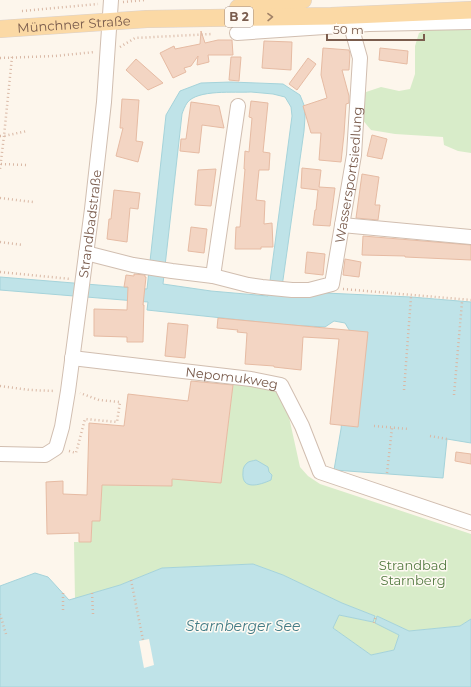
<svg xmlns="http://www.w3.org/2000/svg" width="471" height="687" viewBox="0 0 471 687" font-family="Montserrat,sans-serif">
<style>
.green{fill:#d8ecc9}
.water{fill:#bfe3e8;stroke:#a5d3da;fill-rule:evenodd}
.pier{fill:#fdf6ec}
.building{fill:#f3d5c3;stroke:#e6bba3}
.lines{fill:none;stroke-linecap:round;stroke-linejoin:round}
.minor-casing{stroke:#d1beb0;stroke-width:16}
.major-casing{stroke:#dad1cd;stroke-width:18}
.path{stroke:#d9b8a5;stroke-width:2.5;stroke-dasharray:1 3;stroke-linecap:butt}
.minor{stroke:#fff;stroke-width:14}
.major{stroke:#fbd9a5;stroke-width:17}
.oneway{stroke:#a18267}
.labels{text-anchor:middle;stroke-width:3;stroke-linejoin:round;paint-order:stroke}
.shield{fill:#fffaf3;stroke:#a28b7f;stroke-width:1}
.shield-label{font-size:12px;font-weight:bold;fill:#7a5c4d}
.street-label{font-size:13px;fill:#7a5c4d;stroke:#fffaf3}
.park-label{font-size:13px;fill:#537a41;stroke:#fffaf3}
.water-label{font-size:14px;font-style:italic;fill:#437c86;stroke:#fffaf3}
</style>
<rect width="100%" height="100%" fill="#fdf6ec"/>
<g class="green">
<polygon points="436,26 471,26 471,153 458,151 444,145 443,137 395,134 371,130 361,118 360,105 366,92 381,87 399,91 410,89 415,74 415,46 419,33"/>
<polygon points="233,384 278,390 287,408 300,467 308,476 320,484 471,534 471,619 460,626 409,631 377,616 376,623 399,635 394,650 371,655 333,628 339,615 373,622 375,616 342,603 283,575 253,564 162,568 120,585 75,599 74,542 91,542 92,521 100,520 102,485 172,486 172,479 221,483"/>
</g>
<g class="water">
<path d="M231,82l52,2 17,11 4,10 1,12 -1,14 -23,163 25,1 19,-2 86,4 60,5v141l-24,-4 -4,39 -109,-8 7,-41 10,-96 -6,-10 -11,-2 -9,6 -37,-2 -141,-15 1,-8 -148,-12v-13l147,12 19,-174 14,-24 21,-8zM251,92l22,2 12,3 6,10 1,9 -24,180 -57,-5 -48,-7 19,-170c1,-3 3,-8 5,-11 10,-14 48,-10 64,-11z"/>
<path d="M256,460l12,7 1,5 3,3 -1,5c-11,5 -30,11 -28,-8 0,-4 1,-6 4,-9 2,-2 6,-2 9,-3z"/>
<polygon points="253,564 283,575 342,603 375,616 373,622 339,615 333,628 371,655 394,650 399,635 375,623 377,616 409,631 460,626 471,619 471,687 0,687 0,586 35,573 48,577 69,600 120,585 162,568"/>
</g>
<polygon class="pier" points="149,639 154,665 144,668 139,641"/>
<g class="building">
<polygon points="201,31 205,43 218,40 232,40 233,55 208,55 209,62 197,65 198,56 191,66 184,68 186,72 173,78 160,53 174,46 175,49 200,44"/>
<polygon points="264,41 292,42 291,70 262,68"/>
<polygon points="323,48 349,50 350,54 349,70 342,70 349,96 349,103 346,104 344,134 341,162 319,160 321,133 311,133 303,106 327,98 321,75"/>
<polygon points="380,48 408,51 407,64 379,60"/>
<polygon points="231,57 241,57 239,81 229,80"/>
<polygon points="308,58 316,64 297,90 289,84"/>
<polygon points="136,59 163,83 148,90 126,70"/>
<polygon points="122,99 139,100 136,141 143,142 138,162 116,156 123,128 120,128"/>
<polygon points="251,101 268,103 263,152 270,153 269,170 259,170 256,200 265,201 264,224 272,223 273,247 261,247 261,249 235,249 236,227 240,227 245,169 244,169 245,151 249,152 252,118 249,117"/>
<polygon points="191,102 219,106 224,128 202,125 199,153 180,151 181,139 186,139"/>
<polygon points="372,135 387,139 382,159 367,156"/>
<polygon points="302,168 321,170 319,187 335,188 330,226 313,225 315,210 316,210 318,190 301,188"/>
<polygon points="216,169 211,206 195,205 198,170"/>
<polygon points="362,174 379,177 375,205 380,205 378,220 356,218"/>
<polygon points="114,190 140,193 138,209 130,208 127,242 107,239 109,219 111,219"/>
<polygon points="191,227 207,229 204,253 188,251"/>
<polygon points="363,236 471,245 471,260 405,257 405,256 362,255"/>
<polygon points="307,252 325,254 323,275 305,273"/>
<polygon points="345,259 361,262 359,277 343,275"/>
<polygon points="134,274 145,275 145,277 146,277 143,305 144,305 143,342 127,342 127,337 94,336 94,309 127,310 128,287 124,287 126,275 134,276"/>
<polygon points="218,318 368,332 358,427 330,424 339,339 303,337 301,370 274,367 274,366 245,364 247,333 237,332 238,330 217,328"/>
<polygon points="168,323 188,325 185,358 165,356"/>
<polygon points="191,381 233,385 221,483 172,479 172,486 102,485 100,521 92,521 91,542 79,542 79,533 47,534 46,482 63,481 63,494 87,495 89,423 124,426 128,394 188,401"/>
<polygon points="456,452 471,454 471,464 455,461"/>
</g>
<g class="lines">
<g class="minor-casing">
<g id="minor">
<polyline points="237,33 369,24 471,22"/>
<polyline points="342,225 471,237"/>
<path id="s1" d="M86,253l47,12 39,6 41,5 35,9 14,2 30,3h17l23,-6 22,-129 6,-97 -9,-32"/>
<polyline points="213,276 238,106"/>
<path id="s2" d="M72,358l179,21 30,6 21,41 18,46 151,51"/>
<path id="s3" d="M0,454l45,1 11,-7 6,-21 6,-36 24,-182 12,-107 7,-102"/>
</g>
</g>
<g class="major-casing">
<g id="major">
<polyline points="238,8 303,0"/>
<path id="s4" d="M0,29l147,-10 184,-3 140,-6"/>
</g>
</g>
<g class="path">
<polyline points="123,2 145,0"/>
<polyline points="22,11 98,4"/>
<polyline points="120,47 135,38 212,34"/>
<polyline points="12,57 4,136 27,131"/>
<polyline points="0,58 55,56 95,52"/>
<polyline points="0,136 4,136 0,169"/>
<polyline points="1,164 26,165"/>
<polyline points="0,198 33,202"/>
<polyline points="0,242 23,245"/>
<polyline points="0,272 71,279"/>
<polyline points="343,289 471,300"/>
<polyline points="0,386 30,390 55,391"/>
<polyline points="404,390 411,297"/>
<polyline points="454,395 462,302"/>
<polyline points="374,426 409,429"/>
<polyline points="430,436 447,439"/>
<polyline points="69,451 76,453 85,419 117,422 120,402 99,400 80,393"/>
<polyline points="387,473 392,428"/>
<polyline points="131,580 143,640"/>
<polyline points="63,593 63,612"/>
<polyline points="92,593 93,614"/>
<polyline points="0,614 6,634"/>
<polyline points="374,623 376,616"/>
</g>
<use href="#minor" class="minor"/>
<use href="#major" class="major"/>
</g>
<defs><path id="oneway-chevron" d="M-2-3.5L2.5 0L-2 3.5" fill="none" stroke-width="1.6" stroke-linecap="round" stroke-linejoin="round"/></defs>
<use class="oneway" href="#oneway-chevron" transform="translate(270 17) rotate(-1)"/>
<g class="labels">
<rect class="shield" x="225" y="7" width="28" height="20" rx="3"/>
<g class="shield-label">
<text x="239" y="21">B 2</text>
</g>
<g class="street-label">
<text dy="5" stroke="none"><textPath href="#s4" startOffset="74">Münchner Straße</textPath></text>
<text dy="5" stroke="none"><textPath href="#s1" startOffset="361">Wassersportsiedlung</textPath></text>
<text dy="5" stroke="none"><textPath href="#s3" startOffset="285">Strandbadstraße</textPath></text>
<text dy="5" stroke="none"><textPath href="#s2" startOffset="161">Nepomukweg</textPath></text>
</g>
<g class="park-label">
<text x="413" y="570">Strandbad<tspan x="413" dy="15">Starnberg</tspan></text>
</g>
<g class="water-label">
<text x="243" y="631">Starnberger See</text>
</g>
</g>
<path d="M327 34v6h97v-6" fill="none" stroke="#7a5c4d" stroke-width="2"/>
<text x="333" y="34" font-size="12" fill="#7a5c4d" stroke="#fffaf3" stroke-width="3" paint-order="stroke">50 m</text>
</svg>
